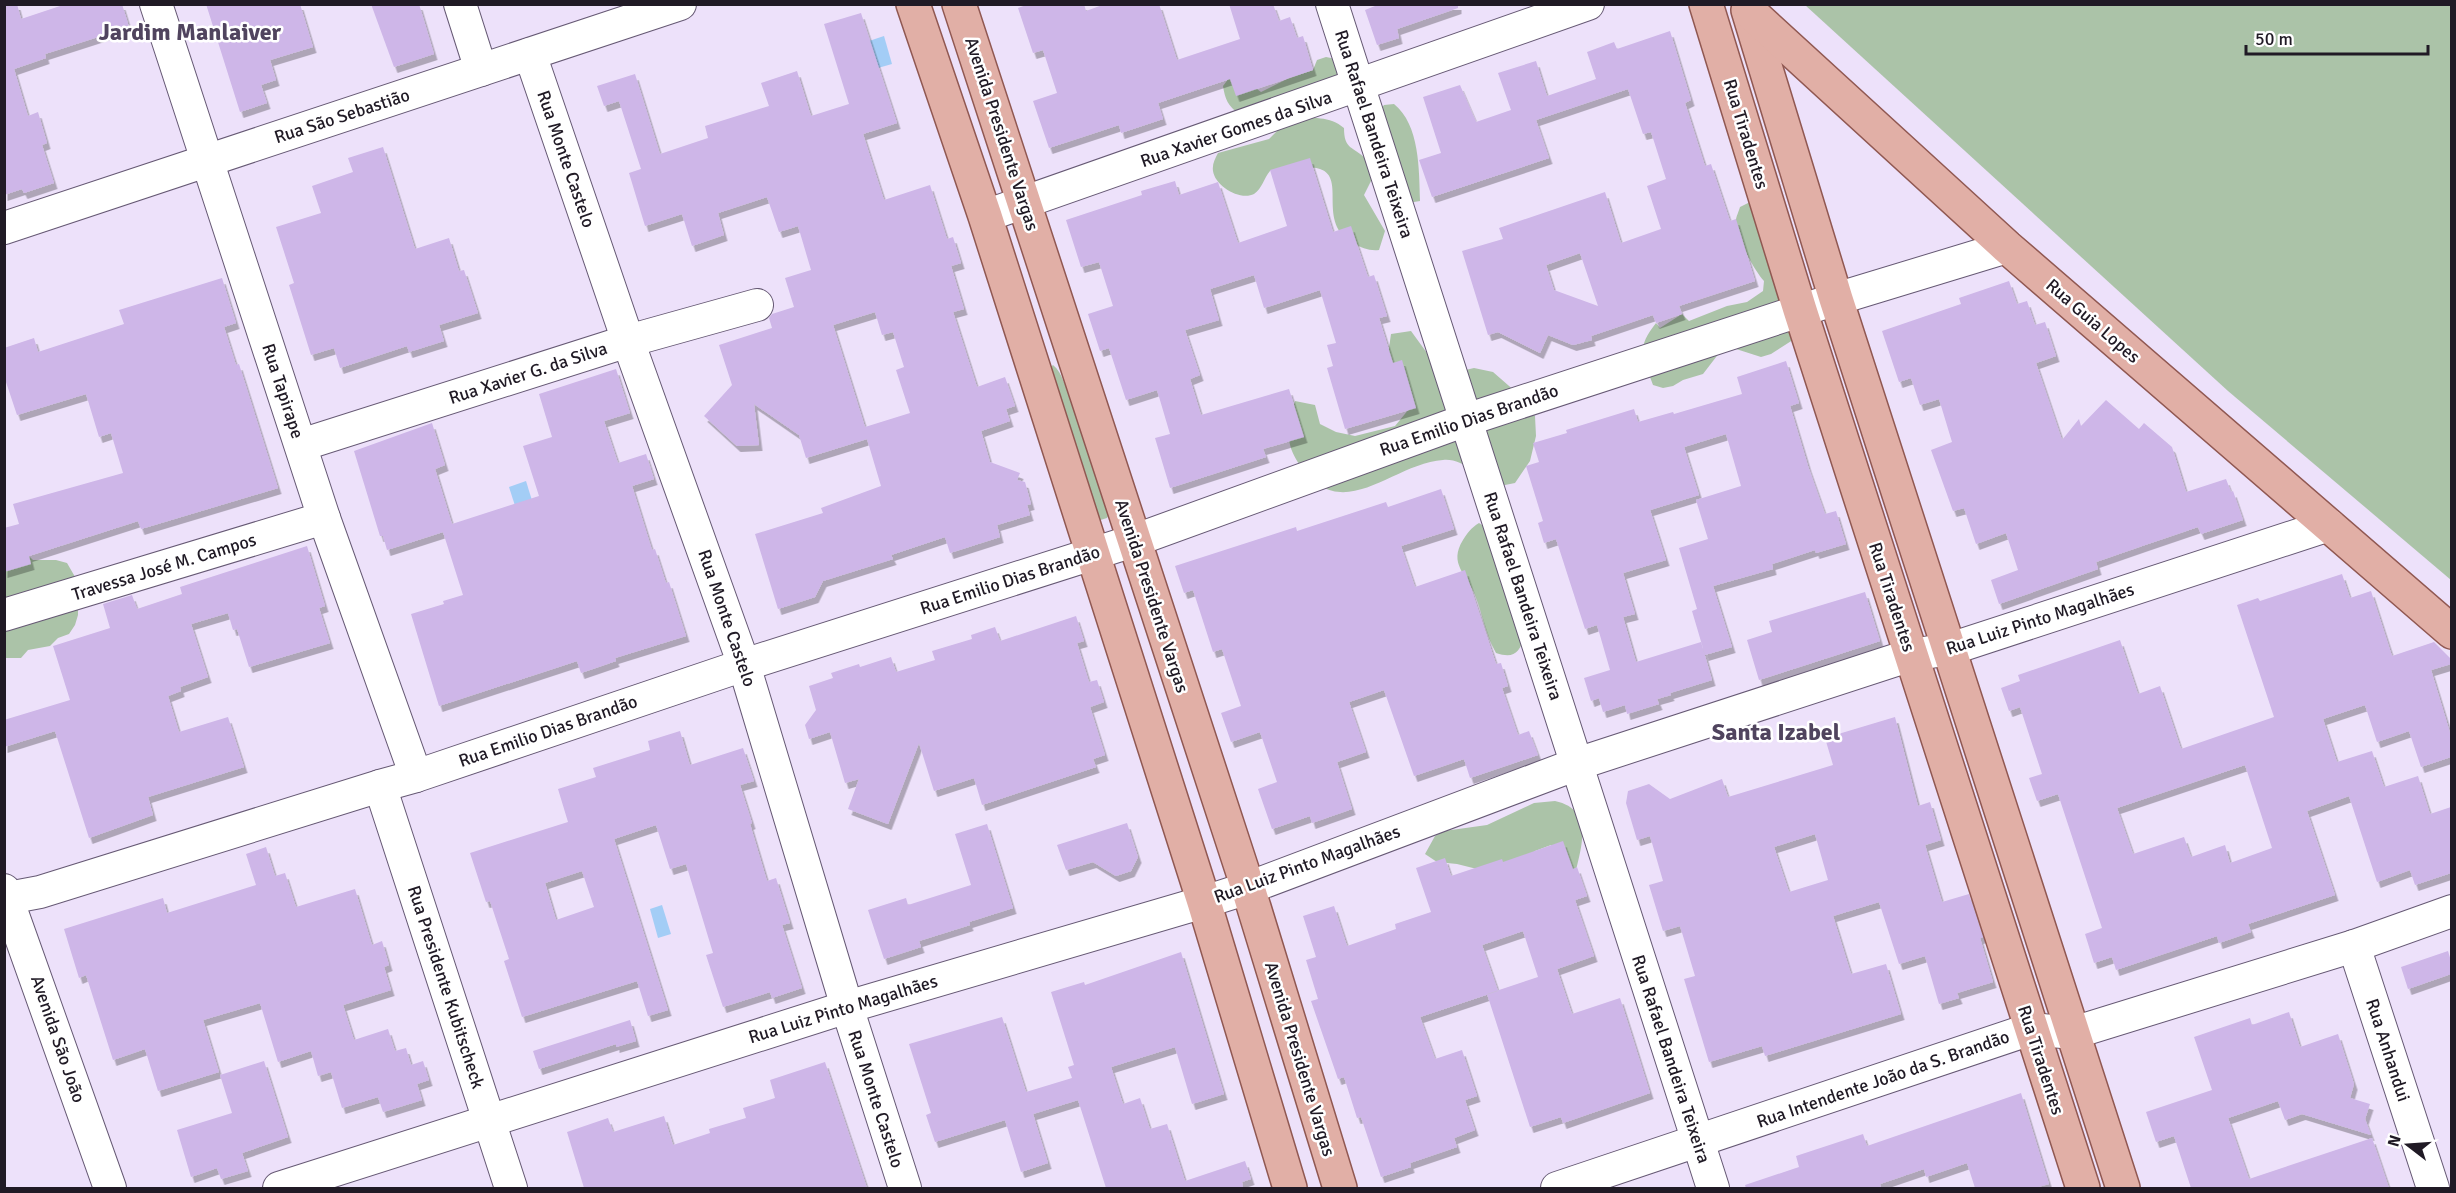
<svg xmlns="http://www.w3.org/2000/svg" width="2456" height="1193" viewBox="0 0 2456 1193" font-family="Signika,sans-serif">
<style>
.green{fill:#abc3a8}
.water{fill:#a3cdf6}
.building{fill:#ceb6e8;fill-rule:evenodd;filter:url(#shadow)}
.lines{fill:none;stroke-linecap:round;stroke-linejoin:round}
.minor-casing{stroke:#665974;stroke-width:34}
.major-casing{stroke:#905852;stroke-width:36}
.minor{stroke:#fff;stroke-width:32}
.major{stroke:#e1afa6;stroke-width:33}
.labels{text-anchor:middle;stroke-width:5;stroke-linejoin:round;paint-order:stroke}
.street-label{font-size:18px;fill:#201a25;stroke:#fff}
.district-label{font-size:24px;font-weight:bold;fill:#50445e;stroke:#fff}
</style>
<defs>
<filter id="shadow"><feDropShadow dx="3.5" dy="6" stdDeviation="0" flood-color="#0004"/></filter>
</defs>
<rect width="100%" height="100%" fill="#ede1fa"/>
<g class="green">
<polygon points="1805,5 2451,5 2451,580 2228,391"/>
<path d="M1326,57l10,2 10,18 -107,37c-11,-8 -14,-15 -16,-28l6,-8 24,8 8,6 28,-14 24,-8 4,-10z"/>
<path d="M1394,104c26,21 25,66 26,97l-12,2 -30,-90 6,-8z"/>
<path d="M1294,117c18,1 36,-1 50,11 0,22 9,18 22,31 4,4 5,12 7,18l-9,18 21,36 -6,19c-10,1 -17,-2 -26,-7 -37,-20 -6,-65 -33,-74 -10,-4 -21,2 -32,3 -6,0 -12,-1 -18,-1 -6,7 -8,18 -16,23 -14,7 -39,-8 -41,-23 -1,-7 2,-12 5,-18l51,-14 16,-16z"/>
<path d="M1750,202l49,134 -28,18 -10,3 -28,-9h-10l-20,26 -20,6 -10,6 -10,2 -10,-3c-10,-29 -18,-35 3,-62l4,5 22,-14 7,7 38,-15 20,-4 16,-11 1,-10c-11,-12 -28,-45 -28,-61 0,-3 3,-9 4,-13z"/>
<path d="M1411,331l24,33 18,9 21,-5 19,4 31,27 11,17 1,20 -6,25 -15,22 -20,4c-17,-10 -31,-29 -52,-27 -50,3 -100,66 -142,7 -17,-24 -14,-39 -6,-66l20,4 5,19 16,8 19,4 40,-10 14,-17 -21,-54 3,-21z"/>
<path d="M1053,365c11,9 10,23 21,33l38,111 -5,9 -10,3 -52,-149z"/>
<path d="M1479,523l9,6 37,107c-6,17 -11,23 -29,17 -11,-19 -13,-38 -21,-58 -8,-21 -27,-31 -12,-55 5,-8 8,-12 16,-17z"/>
<polygon points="28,555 33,560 56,560 67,563 78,582 78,615 75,625 69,634 58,638 50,646 28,650 21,658 5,658 4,568"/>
<path d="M1555,801c37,8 28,40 21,69h-11l-14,-25 -16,6 -17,13 -41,5 -20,-5 -20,-2 -12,-8 10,-18 9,-5 43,-6 47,-22z"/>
</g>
<g class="water">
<polygon points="884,36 892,64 878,68 869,41"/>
<polygon points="526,481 534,507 517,512 509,487"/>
<polygon points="662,905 671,934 658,938 650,909"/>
</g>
<g class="building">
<polygon points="4,4 17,4 21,19 66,4 122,4 129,27 45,54 46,58 14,69 28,116 38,112 47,143 42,145 54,183 24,193 22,189 4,195"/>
<polygon points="206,4 300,4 313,47 270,60 276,80 261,85 267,103 240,112"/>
<polygon points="371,4 419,4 434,54 394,67"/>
<polygon points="1029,4 1084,4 1086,11 1105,4 1159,4 1177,60 1240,39 1229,4 1273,4 1279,21 1290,17 1297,38 1303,36 1313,70 1236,96 1230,79 1158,103 1163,119 1121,133 1119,125 1049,148 1033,101 1057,93 1043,50 1033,53 1018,8"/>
<polygon points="1380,4 1458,4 1458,8 1397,29 1399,38 1377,45 1365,10"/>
<path d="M861,13l36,110 -34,11 21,66 46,-15 17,54 6,-2 8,26 -10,3 13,43 -11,3 24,75 28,-10 10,29 -9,3 4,12 -29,10 9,31 30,11 -3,7 8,2 6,22 -4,1 3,10 -33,10 3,12 -50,16 -5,-16 -54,18 2,4 -70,22 -8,16 -37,12 -23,-75 68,-21 -2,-5 60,-22 -14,-47 -61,19 -7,-23 -45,-31 5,41 -22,1 -33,-30 28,-31 -13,-40 53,-17 -3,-10 3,-4 22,-7 -9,-29 26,-8 -13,-44 -19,6 -12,-35 -49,16 6,22 -32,11 -10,-32 -37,12 -16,-53 12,-4 -22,-68 -15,5 -7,-20 38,-12 25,80 48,-16 -3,-12 64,-20 -8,-23 36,-12 14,45 38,-12 -25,-80zM875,312l7,23 11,-3 11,35 -8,3 14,43 -45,14 -32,-102z"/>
<path d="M1670,31l21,69 -6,3 20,63 6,-2 19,57 6,-2 19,62 -76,25 3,8 -26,9 -3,-8 -62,21 1,4 -19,5 -25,-10 -8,18 -42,-21 -10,3 -26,-84 41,-12 -4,-11 106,-36 16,51 40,-14 -14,-43 19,-7 -15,-47 -8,2 -15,-45 -92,31 13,38 -117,39 -13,-37 22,-7 -18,-56 37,-12 16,37 35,-12 -13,-37 38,-12 11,35 49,-17 -9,-27 27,-10 3,7zM1580,253l18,53 -44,-16 -8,-25z"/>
<polygon points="383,147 415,249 449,238 459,271 464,270 478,313 439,325 444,341 409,352 407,346 340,368 334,348 311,355 289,285 294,283 276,227 321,213 312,186 353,172 348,158"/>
<polygon points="1310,158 1333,232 1351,226 1368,277 1374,275 1387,316 1379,318 1393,363 1402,360 1416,408 1345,429 1327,368 1333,366 1327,345 1336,343 1320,290 1264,308 1254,275 1210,289 1219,320 1185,330 1200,375 1190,379 1201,415 1289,389 1304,437 1263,449 1266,457 1170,488 1155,438 1170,434 1157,390 1126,400 1109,348 1100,351 1088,314 1113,306 1099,262 1081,267 1066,220 1142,195 1141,191 1175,181 1179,195 1218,182 1238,243 1287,226 1270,170"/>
<polygon points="222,278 236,323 224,327 236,365 239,364 278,488 141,529 138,521 29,556 31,564 4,572 4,528 19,524 13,504 123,473 111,433 99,437 86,394 17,415 4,376 4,348 34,338 38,352 124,324 119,310"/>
<polygon points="2009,281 2017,304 2027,301 2035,325 2045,322 2056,356 2036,363 2062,440 2079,419 2081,426 2106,400 2139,429 2144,423 2172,447 2186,492 2226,479 2231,492 2233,491 2243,520 2201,534 2198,527 2145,545 2096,562 2098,569 1999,604 1991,580 2018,570 2006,533 1976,544 1964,508 1953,511 1931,450 1952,442 1939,399 1920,405 1911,378 1899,382 1882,331 1961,304 1959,298"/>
<polygon points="1786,361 1799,403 1790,406 1808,466 1825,514 1836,511 1846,544 1816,553 1815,550 1772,564 1773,569 1713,586 1732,647 1705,655 1692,611 1697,609 1679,548 1708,539 1696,500 1741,486 1726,434 1684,447 1699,495 1650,510 1666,560 1623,573 1635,614 1623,617 1636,662 1701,642 1712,680 1670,693 1671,695 1657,699 1659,704 1627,714 1625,705 1603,712 1599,698 1591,701 1584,678 1610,670 1597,625 1585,629 1556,539 1544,543 1538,523 1543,521 1526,466 1539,462 1533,443 1567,433 1566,430 1634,409 1638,422 1673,412 1674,414 1742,394 1737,377"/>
<polygon points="616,369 630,413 604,421 618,463 646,454 654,479 632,486 652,550 655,549 666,583 669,582 686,636 615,658 616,661 581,673 577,661 439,706 411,614 444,604 443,601 463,595 443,532 387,550 383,536 380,536 354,451 432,423 445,465 435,469 452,524 539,496 523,446 552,437 539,394"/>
<polygon points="1441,489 1454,529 1401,546 1415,587 1465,570 1496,664 1501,663 1508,686 1502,688 1518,735 1529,731 1538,755 1470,778 1464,759 1414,776 1384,690 1349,702 1366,752 1337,762 1352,809 1312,823 1310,816 1272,829 1258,789 1277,782 1260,732 1231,742 1221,713 1241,706 1222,649 1213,652 1193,590 1184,593 1175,566 1296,527 1297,531 1386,502 1388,507"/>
<polygon points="307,546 325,606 319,608 330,643 249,667 237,629 233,630 228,613 191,624 208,677 180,687 181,691 168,696 179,732 228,717 244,767 148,797 153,815 89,838 55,731 4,747 4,720 70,700 53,646 110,628 103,604 132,595 137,609 182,594 180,587"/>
<path d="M2342,574l8,24 21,-7 21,65 42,-14 17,17v5l-20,6 20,66v21l-30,10 -12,-36 -32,11 -12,-37 -42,14 14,43 35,-11 12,36 34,-11 12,38 21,-7v66l-36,12 -5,-15 -33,12 -28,-86 -42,15 28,84 -87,29 3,8 -32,11 -2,-7 -101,34 -4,-13 -18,6 -9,-29 17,-6 -44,-134 -21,7 -8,-23 13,-4 -22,-67 -11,4 -8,-23 19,-7 -2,-6 102,-35 18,54 22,-8 21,63 93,-32 -37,-112 21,-7 2,3zM2245,765l27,83 -42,15 -5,-18 -34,12 -7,-20 -51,17 -16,-46z"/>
<polygon points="1865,592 1880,641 1759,680 1747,640 1772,632 1769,621"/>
<polygon points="1076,616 1084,641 1077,643 1089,682 1097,680 1104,702 1090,707 1105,755 1093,759 1096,767 982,805 974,778 934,791 919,743 888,824 848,809 859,779 845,783 830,732 809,739 805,725 816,710 809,686 833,678 831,673 859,664 860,667 891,657 896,672 935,660 932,651 972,639 971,635 995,627 1000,641"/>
<path d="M1895,717l23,89 12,-4 11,38 -16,5 17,57 27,-8 14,43 -3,1 13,44 -36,11 2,5 -20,6 -14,-48 -26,8 -20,-62 -46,14 18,58 35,-10 15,50 -136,42 -3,-10 -53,16 -25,-83 11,-3 -15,-50 -17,5 -14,-46 14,-4 -13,-45 -13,4 -11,-37 2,-12 21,-7 21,15 52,-20 6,18 105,-32 -8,-27zM1815,834l13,46 -39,12 -15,-45z"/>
<path d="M680,731l10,34 53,-17 11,33 -14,4 12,38 -2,1 17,57 9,-3 14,45 -8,2 20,63 -30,10 -2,-6 -47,15 -17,-52 7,-2 -27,-89 -16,5 -14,-44 -42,14 54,171 -20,6 -11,-35 -115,36 -18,-56 5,-2 -19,-58 -4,1 -16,-49 98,-31 -10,-33 38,-12 -3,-9 57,-18 -2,-9zM582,871l12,36 -38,13 -11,-37z"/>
<polygon points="1127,823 1138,857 1131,871 1116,876 1093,862 1066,870 1057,845"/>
<polygon points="987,824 1013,908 969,922 970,925 919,941 921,947 884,959 868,910 906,898 908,905 971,885 955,834"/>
<polygon points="1563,841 1573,869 1577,867 1587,896 1575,900 1594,956 1557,969 1572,1014 1620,998 1650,1093 1563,1123 1561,1117 1530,1127 1487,994 1538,977 1523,931 1482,945 1498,991 1420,1017 1435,1059 1462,1050 1477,1096 1465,1100 1475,1130 1454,1138 1457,1147 1410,1163 1411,1167 1381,1177 1361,1117 1357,1118 1344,1077 1338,1079 1311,1001 1318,999 1306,960 1316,957 1303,916 1334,906 1347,946 1396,929 1395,924 1431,912 1416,868 1445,858 1451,876 1502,859 1503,862"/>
<polygon points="266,847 275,876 285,873 296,907 355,889 372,945 382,941 389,965 384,967 391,990 343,1005 354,1040 388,1029 395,1051 406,1048 411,1065 423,1061 429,1080 417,1084 422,1100 383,1112 378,1097 342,1108 331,1072 318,1076 311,1051 278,1062 260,1003 203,1020 219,1072 158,1091 145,1049 113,1060 86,975 79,978 64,929 163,898 167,913 256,885 246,854"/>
<polygon points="2448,951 2451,961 2451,974 2408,989 2401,967"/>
<polygon points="1181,952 1224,1094 1192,1104 1175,1047 1111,1067 1123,1104 1140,1098 1150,1129 1167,1124 1185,1181 1245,1161 1251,1179 1242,1182 1243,1188 1106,1188 1078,1100 1033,1114 1048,1163 1021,1172 1005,1120 935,1142 926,1115 931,1113 909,1044 1002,1017 1026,1092 1072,1078 1068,1067 1074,1065 1051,992 1084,982 1085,985"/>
<polygon points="2289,1012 2300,1047 2338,1034 2354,1084 2350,1098 2370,1104 2365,1119 2371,1135 2302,1114 2285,1120 2278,1101 2228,1118 2249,1179 2372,1138 2389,1188 2191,1188 2174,1136 2156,1142 2146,1112 2212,1090 2194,1037 2250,1018 2252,1025"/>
<polygon points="630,1020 636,1041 616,1047 616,1044 539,1069 533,1051"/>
<polygon points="264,1061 288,1137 242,1153 248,1171 221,1179 217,1168 191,1177 177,1130 232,1113 220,1075"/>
<polygon points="825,1062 867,1188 584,1188 567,1132 608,1118 613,1132 664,1116 673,1145 710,1133 709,1129 746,1118 743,1108 775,1098 770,1080"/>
<polygon points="2021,1093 2049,1184 2034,1188 1975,1188 1967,1163 1926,1177 1924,1169 1880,1184 1881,1188 1746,1188 1745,1185 1799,1167 1796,1156 1863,1134 1867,1146"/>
</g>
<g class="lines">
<g class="minor-casing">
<g id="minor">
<polyline points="156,4 324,518 416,776"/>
<polyline points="460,4 481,70"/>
<polyline points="1332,4 1713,1188"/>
<polyline points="530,54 628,341 744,665 847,1007 905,1188"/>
<polyline points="985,216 1588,4"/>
<polyline points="4,228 680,4"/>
<polyline points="301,445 628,341 757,305"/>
<polyline points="4,615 324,518"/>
<polyline points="380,786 511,1188"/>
<polyline points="4,890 110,1188"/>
<polyline points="8,898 40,892 380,786 416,776 744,665 1133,541 1466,420 1836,299 2007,247"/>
<polyline points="2354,946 2433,1188"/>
<polyline points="279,1188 847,1007 1204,902 1248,888 1577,764 1911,655 1950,649 2329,525"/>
<polyline points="1557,1188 2031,1029 2073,1033 2354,946 2452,911"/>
</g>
</g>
<g class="major-casing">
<g id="major">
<polyline points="913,4 985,216 1204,902 1290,1188"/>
<polyline points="959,4 1248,888 1340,1188"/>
<polyline points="1706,4 1800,310 2083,1188"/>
<polyline points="1748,10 1836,299 2123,1188"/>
<polyline points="1749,11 2007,247 2452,632"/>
</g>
</g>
<use href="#minor" class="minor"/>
<use href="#major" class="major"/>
</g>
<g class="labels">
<g class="street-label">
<text transform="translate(342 116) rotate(-18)" y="6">Rua São Sebastião</text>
<text transform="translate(1236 129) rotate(-19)" y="6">Rua Xavier Gomes da Silva</text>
<text transform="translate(1002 134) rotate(72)" y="6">Avenida Presidente Vargas</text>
<text transform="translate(1374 134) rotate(72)" y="6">Rua Rafael Bandeira Teixeira</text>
<text transform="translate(1746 134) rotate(73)" y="6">Rua Tiradentes</text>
<text transform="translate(566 159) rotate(71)" y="6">Rua Monte Castelo</text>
<text transform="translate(2093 321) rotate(41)" y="6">Rua Guia Lopes</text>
<text transform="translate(528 373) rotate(-18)" y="6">Rua Xavier G. da Silva</text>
<text transform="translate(283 391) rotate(72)" y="6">Rua Tapirape</text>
<text transform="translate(1469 420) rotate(-19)" y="6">Rua Emilio Dias Brandão</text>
<text transform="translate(164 567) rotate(-17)" y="6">Travessa José M. Campos</text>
<text transform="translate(1010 580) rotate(-18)" y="6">Rua Emilio Dias Brandão</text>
<text transform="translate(1152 596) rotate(72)" y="6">Avenida Presidente Vargas</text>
<text transform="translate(1523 596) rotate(72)" y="6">Rua Rafael Bandeira Teixeira</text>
<text transform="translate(1892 597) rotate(72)" y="6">Rua Tiradentes</text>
<text transform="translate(727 618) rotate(71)" y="6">Rua Monte Castelo</text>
<text transform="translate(2040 619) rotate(-18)" y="6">Rua Luiz Pinto Magalhães</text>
<text transform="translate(548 731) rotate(-19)" y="6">Rua Emilio Dias Brandão</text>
<text transform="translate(1307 864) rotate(-20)" y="6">Rua Luiz Pinto Magalhães</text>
<text transform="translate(446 987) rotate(72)" y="6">Rua Presidente Kubitscheck</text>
<text transform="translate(843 1009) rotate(-17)" y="6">Rua Luiz Pinto Magalhães</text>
<text transform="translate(58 1039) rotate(71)" y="6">Avenida São João</text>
<text transform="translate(2388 1050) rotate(72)" y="6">Rua Anhandui</text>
<text transform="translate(1300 1059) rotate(73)" y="6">Avenida Presidente Vargas</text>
<text transform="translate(1671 1059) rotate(72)" y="6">Rua Rafael Bandeira Teixeira</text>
<text transform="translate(2041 1060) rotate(72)" y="6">Rua Tiradentes</text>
<text transform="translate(1883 1079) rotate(-19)" y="6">Rua Intendente João da S. Brandão</text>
<text transform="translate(876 1099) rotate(72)" y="6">Rua Monte Castelo</text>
</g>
<g class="district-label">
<text x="190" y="40">Jardim Manlaiver</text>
<text x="1776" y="740">Santa Izabel</text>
</g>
</g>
<rect width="2456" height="1193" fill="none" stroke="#201a25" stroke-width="12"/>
<g transform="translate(2408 1145) rotate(287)" stroke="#ffffff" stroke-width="4.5" paint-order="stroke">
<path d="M0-4.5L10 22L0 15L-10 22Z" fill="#201a25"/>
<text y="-9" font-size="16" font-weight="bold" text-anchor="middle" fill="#201a25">N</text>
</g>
<path d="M2246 45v9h182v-9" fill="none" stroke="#201a25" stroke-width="3"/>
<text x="2255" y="45" font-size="18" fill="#201a25" stroke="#ffffff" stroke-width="4.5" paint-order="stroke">50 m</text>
</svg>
